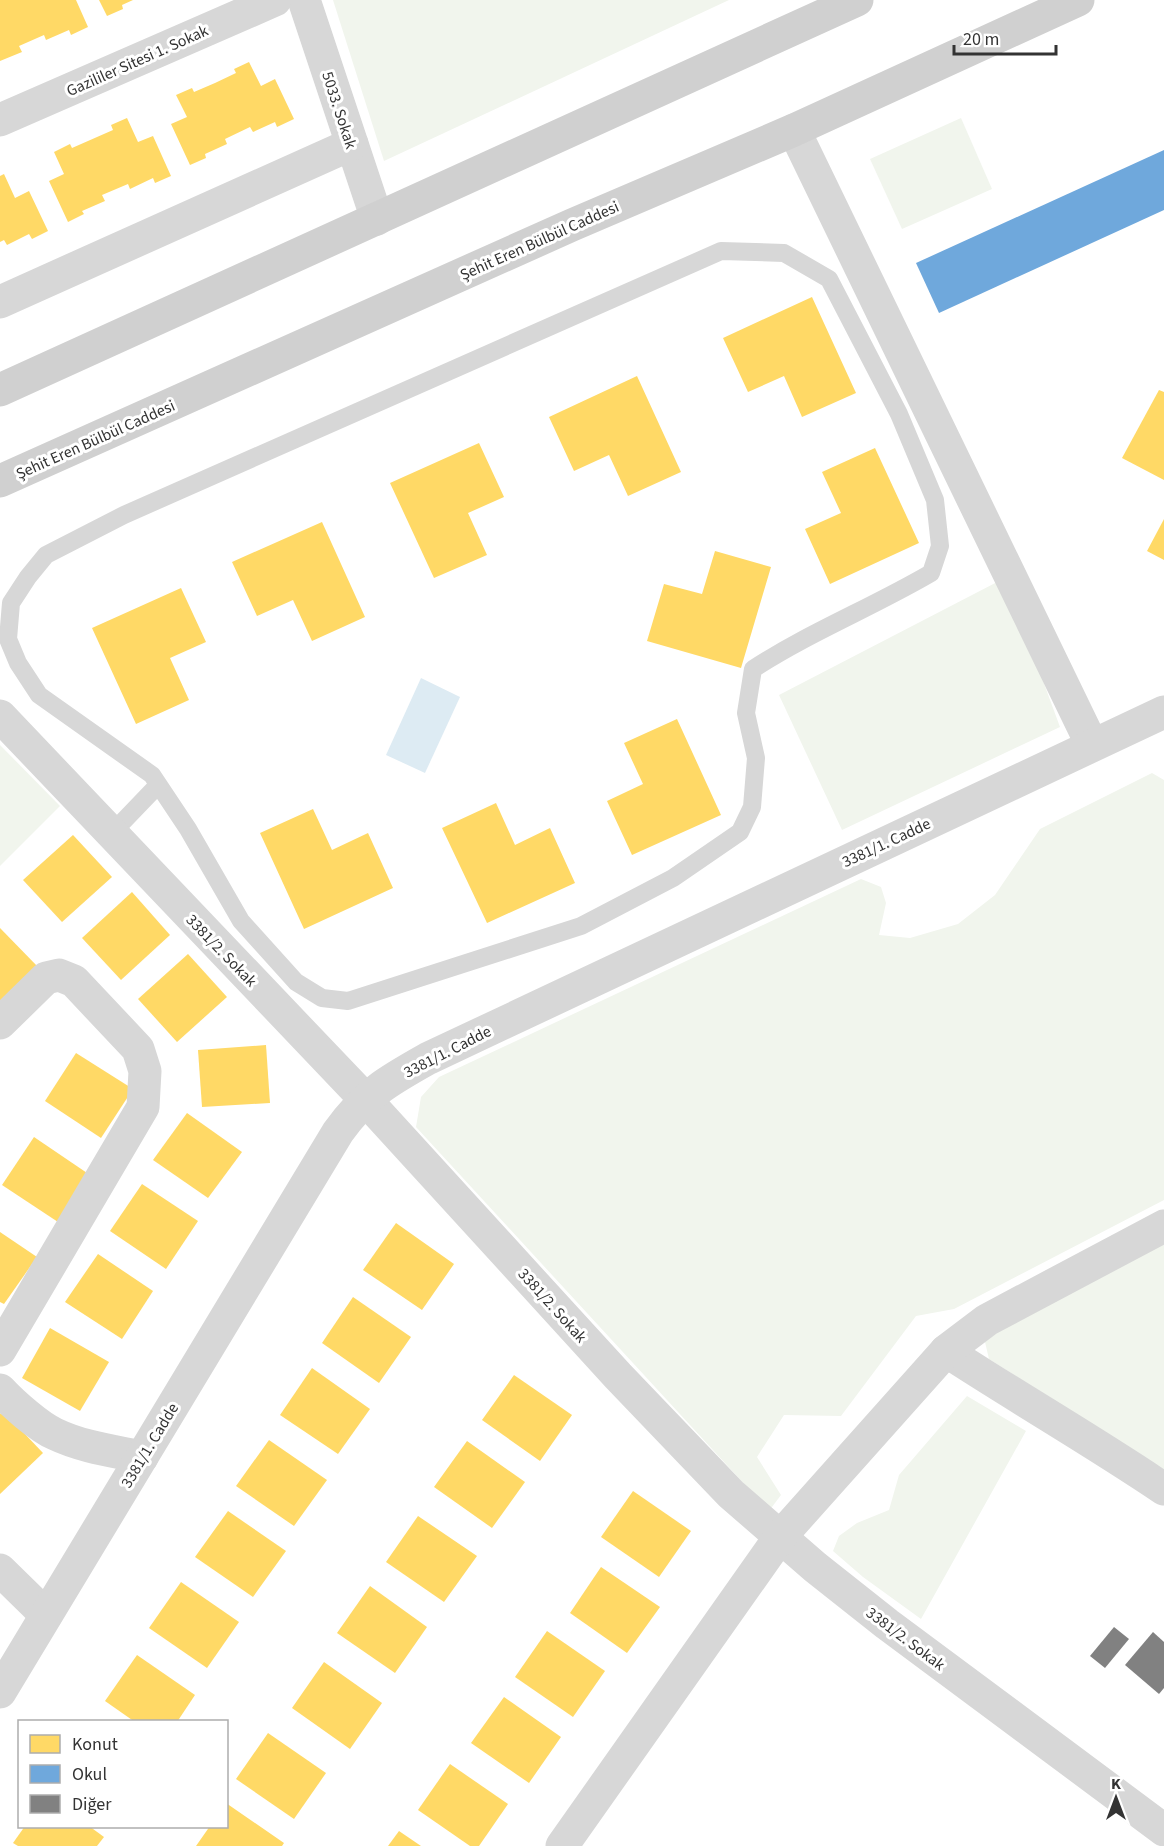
<svg xmlns="http://www.w3.org/2000/svg" width="1164" height="1846" viewBox="0 0 1164 1846" font-family="'Source Sans 3',sans-serif">
<style>
.green{fill:#f1f5ed}
.water{fill:#ddebf3}
.homes{fill:#ffd966}
.schools{fill:#6fa8dc}
.building{fill:#818181}
.lines{fill:none;stroke-linecap:round;stroke-linejoin:round}
.service{stroke:#d7d7d7;stroke-width:18}
.minor{stroke:#d7d7d7;stroke-width:33}
.secondary{stroke:#d0d0d0;stroke-width:33}
.labels{text-anchor:middle;stroke-width:6;stroke-linejoin:round;paint-order:stroke}
.street-label{font-size:16px;fill:#333;stroke:#fff}
</style>
<rect width="100%" height="100%" fill="#fff"/>
<g class="green">
<polygon points="333,0 729,0 384,161"/>
<polygon points="961,118 992,189 902,229 870,159"/>
<polygon points="1001,580 1039,670 1060,727 842,830 779,695"/>
<polygon points="0,745 60,806 0,866"/>
<polygon points="1152,773 1164,780 1164,1200 954,1309 916,1316 841,1416 784,1415 757,1457 781,1495 769,1511 416,1127 421,1097 439,1077 861,879 881,887 886,903 879,935 910,938 958,924 995,895 1040,829"/>
<polygon points="1164,1244 1164,1471 989,1359 985,1342 995,1329"/>
<polygon points="967,1396 1026,1431 921,1619 863,1577 833,1551 839,1536 857,1523 889,1510 899,1475"/>
</g>
<polygon class="water" points="421,678 460,697 425,773 386,755"/>
<g class="homes">
<polygon points="0,0 76,0 88,27 71,35 69,30 46,40 44,35 19,46 22,52 0,61"/>
<polygon points="99,0 133,0 122,5 123,9 107,16"/>
<polygon points="249,62 261,86 275,79 294,119 277,127 275,122 253,132 250,127 225,139 227,144 205,154 206,158 190,165 171,124 187,117 176,95 192,88 194,92 215,83 236,73 234,69"/>
<polygon points="127,118 138,142 153,136 171,176 155,183 153,178 130,189 128,184 102,195 105,201 82,211 84,214 68,222 49,181 64,174 54,152 70,144 72,148 113,130 111,125"/>
<polygon points="4,174 15,198 29,191 48,231 32,239 29,234 7,245 4,240 0,242 0,176"/>
<polygon points="812,297 856,393 802,417 784,376 748,392 723,338"/>
<polygon points="637,376 681,472 628,496 609,455 574,471 549,417"/>
<polygon points="1159,390 1164,392 1164,480 1122,458"/>
<polygon points="479,443 504,497 468,513 487,555 434,578 390,483"/>
<polygon points="875,448 919,543 830,584 805,529 841,513 822,472"/>
<polygon points="1164,519 1164,560 1147,551"/>
<polygon points="322,522 365,617 312,641 293,600 257,616 232,562"/>
<polygon points="715,551 771,567 741,668 647,641 664,584 702,594"/>
<polygon points="181,588 206,642 170,658 189,700 136,724 92,628"/>
<polygon points="677,719 721,815 632,855 607,801 643,784 624,743"/>
<polygon points="496,803 515,845 550,828 575,883 487,923 442,828"/>
<polygon points="313,809 332,850 368,833 393,888 304,929 260,833"/>
<polygon points="73,835 112,877 62,922 23,880"/>
<polygon points="132,892 170,935 121,980 82,938"/>
<polygon points="0,928 38,967 0,1003"/>
<polygon points="188,954 227,997 177,1042 138,999"/>
<polygon points="266,1045 270,1103 202,1107 198,1050"/>
<polygon points="76,1053 133,1089 101,1138 45,1101"/>
<polygon points="187,1113 242,1152 208,1198 153,1160"/>
<polygon points="34,1137 90,1175 58,1222 2,1185"/>
<polygon points="142,1184 198,1221 166,1269 110,1231"/>
<polygon points="396,1223 454,1264 422,1310 363,1270"/>
<polygon points="0,1232 37,1257 4,1304 0,1302"/>
<polygon points="98,1254 153,1291 122,1339 65,1302"/>
<polygon points="353,1297 411,1337 379,1383 322,1343"/>
<polygon points="50,1328 109,1362 80,1411 22,1378"/>
<polygon points="312,1368 370,1409 338,1454 280,1415"/>
<polygon points="514,1375 572,1415 540,1461 482,1420"/>
<polygon points="3,1411 43,1453 0,1494 0,1414"/>
<polygon points="269,1440 327,1480 294,1526 236,1486"/>
<polygon points="467,1441 525,1482 492,1528 434,1487"/>
<polygon points="633,1491 691,1531 659,1577 601,1537"/>
<polygon points="228,1511 286,1551 253,1597 195,1557"/>
<polygon points="418,1516 477,1556 444,1602 386,1562"/>
<polygon points="601,1567 660,1607 627,1653 570,1613"/>
<polygon points="181,1582 239,1622 207,1668 149,1628"/>
<polygon points="370,1586 427,1627 395,1673 337,1633"/>
<polygon points="547,1631 605,1671 573,1717 515,1677"/>
<polygon points="137,1655 195,1695 177,1722 135,1722 105,1701"/>
<polygon points="324,1662 382,1703 350,1749 292,1708"/>
<polygon points="504,1697 561,1737 529,1783 471,1743"/>
<polygon points="268,1733 326,1773 294,1819 236,1779"/>
<polygon points="450,1764 508,1804 479,1846 470,1846 418,1810"/>
<polygon points="226,1803 284,1843 282,1846 196,1846 210,1826 226,1826"/>
<polygon points="25,1826 89,1826 104,1837 97,1846 18,1846 13,1843"/>
<polygon points="399,1831 421,1846 388,1846"/>
</g>
<polygon class="schools" points="1164,150 1164,210 939,313 916,263"/>
<g class="building">
<polygon points="1114,1627 1129,1639 1105,1668 1090,1656"/>
<polygon points="1153,1632 1164,1642 1164,1688 1159,1694 1125,1665"/>
</g>
<g class="lines">
<g class="service">
<path d="M721,251l63,2 45,26 70,135 36,86 5,46 -9,27c-58,34 -121,59 -178,96l-7,44 10,45 -4,49 -12,25 -67,46 -92,48 -233,75 -26,-3 -26,-16 -55,-61 -53,-92 -36,-54 -113,-80 -21,-32 -10,-24 3,-36 17,-26 18,-22 78,-40z"/>
<polyline points="111,834 158,785"/>
</g>
<g class="minor">
<polyline points="304,0 377,219"/>
<polyline points="0,120 275,0"/>
<polyline points="794,130 1092,745"/>
<polyline points="0,302 352,144"/>
<polyline points="0,716 365,1099 618,1376 731,1494 815,1567 887,1624 1164,1830"/>
<polyline points="0,1023 46,978 59,975 74,981 138,1049 145,1071 143,1107 0,1350"/>
<path d="M946,1351c72,47 147,90 218,138"/>
<path d="M0,1390c12,13 39,37 55,44 27,13 58,17 87,23"/>
<polyline points="0,1570 46,1615"/>
<path d="M0,1692l338,-560c28,-39 50,-51 91,-74l735,-346"/>
<polyline points="562,1846 780,1537 946,1351 987,1320 1164,1226"/>
</g>
<g class="secondary">
<polyline points="0,390 857,0"/>
<polyline points="0,481 572,225 794,130 1078,0"/>
</g>
</g>
<g class="labels">
<g class="street-label">
<text transform="translate(137 60) rotate(-24)" y="6">Gazililer Sitesi 1. Sokak</text>
<text transform="translate(340 110) rotate(72)" y="6">5033. Sokak</text>
<text transform="translate(539 240) rotate(-24)" y="6">Şehit Eren Bülbül Caddesi</text>
<text transform="translate(95 439) rotate(-24)" y="6">Şehit Eren Bülbül Caddesi</text>
<text transform="translate(886 842) rotate(-25)" y="6">3381/1. Cadde</text>
<text transform="translate(222 950) rotate(46)" y="6">3381/2. Sokak</text>
<text transform="translate(447 1051) rotate(-27)" y="6">3381/1. Cadde</text>
<text transform="translate(553 1305) rotate(48)" y="6">3381/2. Sokak</text>
<text transform="translate(149 1445) rotate(-59)" y="6">3381/1. Cadde</text>
<text transform="translate(906 1638) rotate(37)" y="6">3381/2. Sokak</text>
</g>
</g>
<rect x="18" y="1720" width="210" height="108" fill="#ffffff" stroke="#adadad" stroke-width="1.5"/>
<rect x="30" y="1735" width="30" height="18" fill="#ffd966" stroke="#adadad" stroke-width="1.5"/>
<text x="72" y="1750" font-size="18" fill="#333333">Konut</text>
<rect x="30" y="1765" width="30" height="18" fill="#6fa8dc" stroke="#adadad" stroke-width="1.5"/>
<text x="72" y="1780" font-size="18" fill="#333333">Okul</text>
<rect x="30" y="1795" width="30" height="18" fill="#818181" stroke="#adadad" stroke-width="1.5"/>
<text x="72" y="1810" font-size="18" fill="#333333">Diğer</text>
<g transform="translate(1116 1798)" stroke="#ffffff" stroke-width="4.5" paint-order="stroke">
<path d="M0-4.5L10 22L0 15L-10 22Z" fill="#333333"/>
<text y="-9" font-size="16" font-weight="bold" text-anchor="middle" fill="#333333">K</text>
</g>
<path d="M954 45v9h102v-9" fill="none" stroke="#333333" stroke-width="3"/>
<text x="963" y="45" font-size="18" fill="#333333" stroke="#ffffff" stroke-width="4.5" paint-order="stroke">20 m</text>
</svg>
